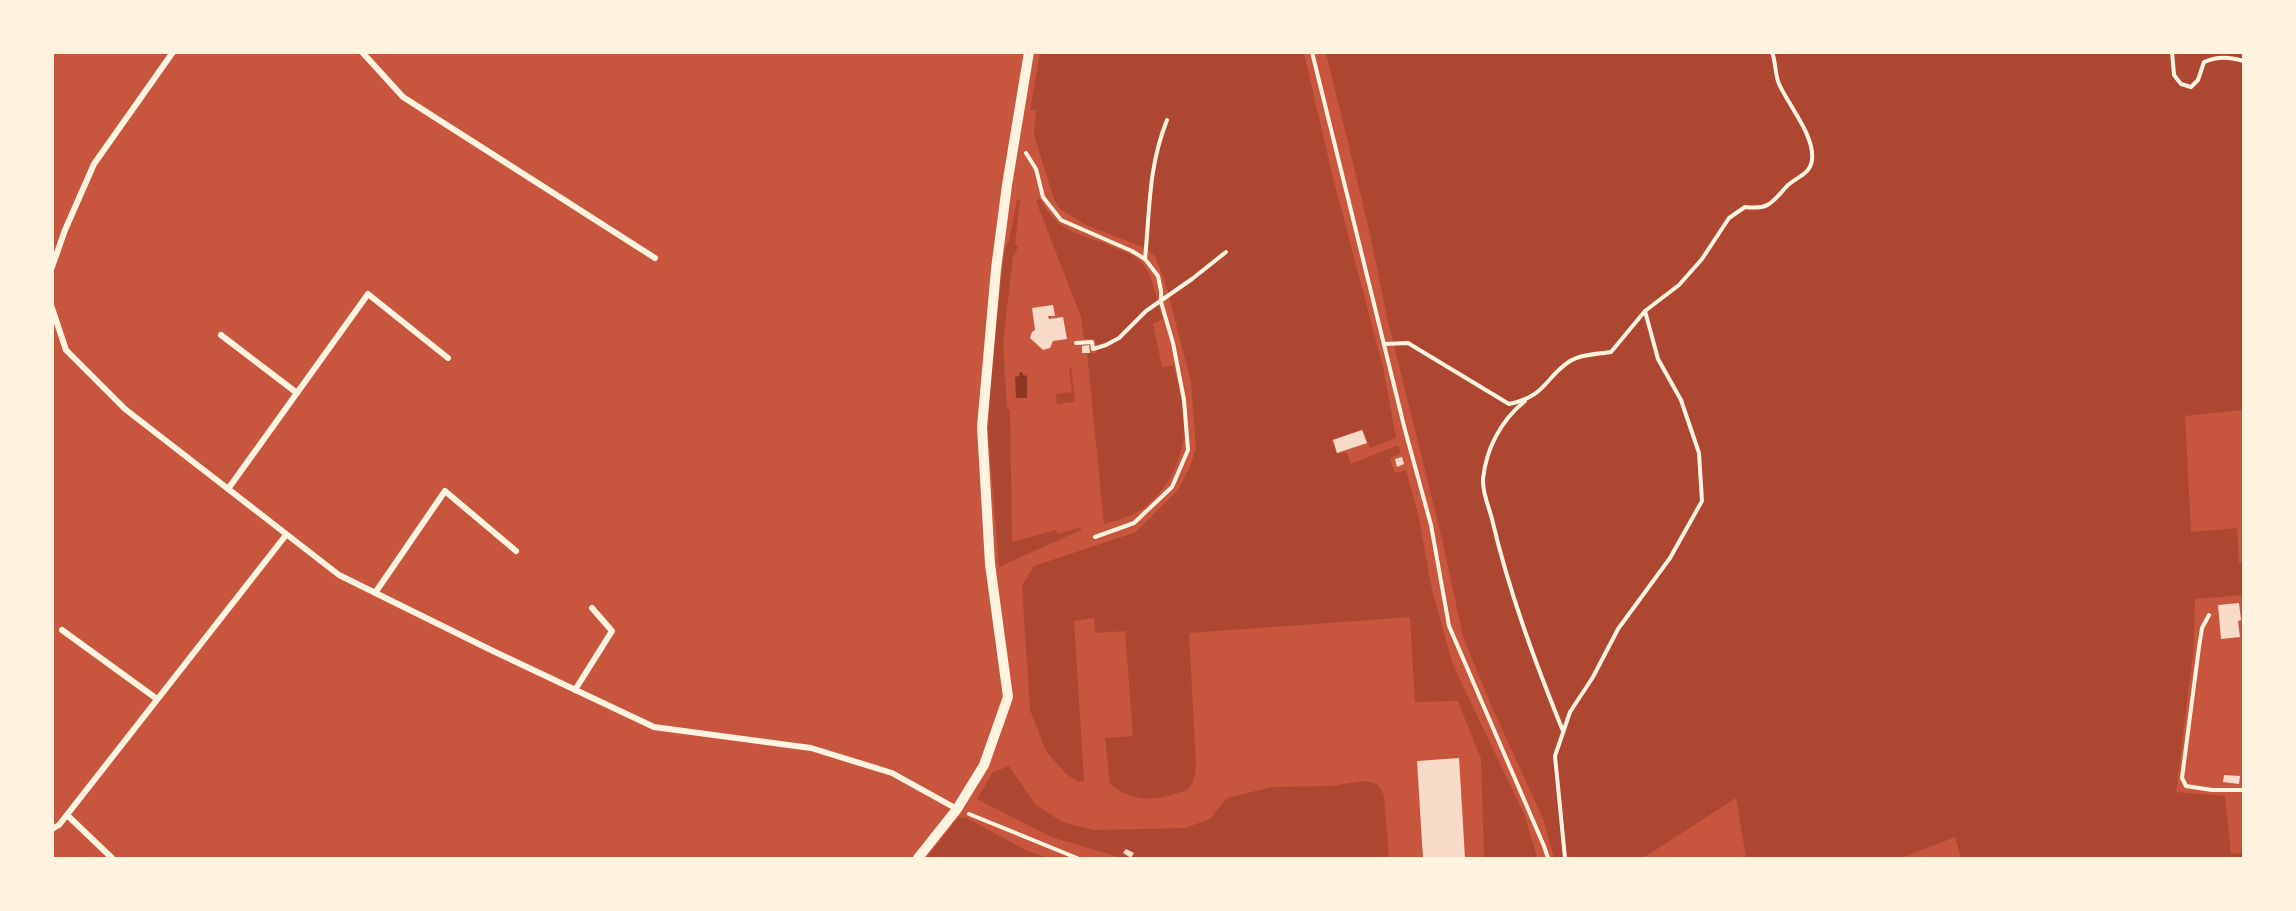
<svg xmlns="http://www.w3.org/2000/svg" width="2296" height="911" viewBox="0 0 2296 911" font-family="'Public Sans',sans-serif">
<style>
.green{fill:#ae4732}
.water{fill:#8f3625}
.building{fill:#f7dbc8}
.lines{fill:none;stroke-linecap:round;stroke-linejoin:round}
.path{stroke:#fff3e0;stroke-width:4}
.minor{stroke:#fff3e0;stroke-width:6}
.tertiary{stroke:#fff3e0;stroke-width:10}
</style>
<rect width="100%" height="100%" fill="#c8553d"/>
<g class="green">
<path d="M1040,53h264l29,125 50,189 13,71 -26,10 -7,-19 -32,11 6,14 9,-2 5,12 47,-19 3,8 -11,5 5,15 11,-3 13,48 13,72 21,75 72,151 12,42h-53l-3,-99 -23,-58 -43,1 -5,-85 -221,16 7,131c-1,8 -1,17 -6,23 -3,4 -8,5 -13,6 -24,9 -47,8 -67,-9l-5,-46 28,-2 -8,-105 -30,2 -1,-15 -20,3 10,159 -5,2 -13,-8 -20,-23 -16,-41 -8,-124 12,-20 102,-34 42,-42 11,-21 7,-20 -5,-67 -25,-97 -11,-29 -10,-8 -59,-23 -26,-16 -6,-10 -20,-64 2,-26 -6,2z"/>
<polygon points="1326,53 2243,53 2243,410 2185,416 2191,532 2237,528 2239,563 2243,563 2243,595 2195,599 2194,646 2176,792 2225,796 2231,854 2243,853 2243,858 1961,858 1955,837 1902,858 1746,858 1736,798 1643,858 1554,858 1544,821 1492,707 1463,637 1443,543 1388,321 1368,225"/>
<path d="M1040,199c20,37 42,34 78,50 8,3 18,7 24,14 11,11 15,41 21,56l-10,5 9,43 12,-2c3,18 9,37 10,55 2,35 -15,72 -45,91 -10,6 -24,10 -35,13l-17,-171h10l-2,-14h-11l-3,-22 -45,-116z"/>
<polygon points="1017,200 1020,200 1015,244 1018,247 1013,257 1003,344 1007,409 1010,409 1012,542 1056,530 1057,534 1081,527 1081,530 999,567 988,433 992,357 1005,248 1009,241"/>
<polygon points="1069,367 1071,367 1075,402 1057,404 1056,394 1072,392"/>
<polygon points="1009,766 1035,804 1062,822 1094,830 1185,828 1210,819 1227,798 1272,787 1330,786 1364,781 1377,784 1384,795 1389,858 1118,858 1109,854 1051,837 977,799 993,772"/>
<polygon points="959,817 967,818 1027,851 1049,858 926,858"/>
</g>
<polygon class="water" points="1020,372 1022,372 1024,376 1027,375 1027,398 1016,398 1015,377 1019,376"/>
<g class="building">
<polygon points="1053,305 1055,316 1048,316 1049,319 1063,317 1067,339 1053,341 1050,348 1043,350 1030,338 1032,332 1035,330 1032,308"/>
<polygon points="1089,345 1090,353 1082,353 1082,346"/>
<polygon points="1362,430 1367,443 1337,453 1333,440"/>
<polygon points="1402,457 1404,464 1397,467 1395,459"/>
<polygon points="2239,603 2241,620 2238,621 2240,637 2221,639 2218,605"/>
<polygon points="1459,758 1465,858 1423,858 1417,761"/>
<polygon points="2224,775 2240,776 2239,784 2223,782"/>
<polygon points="1126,849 1134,853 1131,858 1123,853"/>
</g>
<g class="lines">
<g class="path">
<polyline points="1312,52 1405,430 1431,525 1449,626 1544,846 1548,858"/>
<path d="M2172,52l2,23 7,9 10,3 7,-7 6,-18c15,-6 24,-5 40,-1"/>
<polyline points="1026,153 1036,169 1043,197 1061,220 1132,251 1145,259 1158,276 1161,291 1161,302 1173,343 1184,400 1188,450 1172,487 1134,523 1095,537"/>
<path d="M1145,259c5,-50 3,-91 22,-139"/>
<polyline points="1076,343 1092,342 1093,349 1106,345 1119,338 1146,311 1192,279 1226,252"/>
<path d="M1384,344l24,-1 101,61c38,-8 35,-26 61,-43 11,-7 29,-7 41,-9l34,-41 34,-26 23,-26 27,-41 16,-11c25,3 27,-5 42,-21 9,-9 23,-11 25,-26 3,-24 -23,-54 -33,-76 -4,-9 -3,-21 -7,-32"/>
<path d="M1525,401c-24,19 -39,48 -42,78 -1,13 6,28 9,40 17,73 43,143 71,212"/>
<polyline points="2209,615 2202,628 2199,647 2182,778 2186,786 2212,790 2244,790"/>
<polyline points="969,814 1077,858"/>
<polyline points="1565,858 1555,756 1570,712 1593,677 1618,629 1670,558 1702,501 1699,453 1681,400 1658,359 1645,311"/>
</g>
<g class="minor">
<polyline points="362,52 403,97 655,258"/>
<polyline points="52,267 65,230 94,164 173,52"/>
<polyline points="52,308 66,350 125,409 339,575 493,651 654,727 811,748 892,773 957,809"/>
<polyline points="221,335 297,393"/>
<polyline points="228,489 368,294 448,358"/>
<polyline points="375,593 445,491 516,551"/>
<polyline points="62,630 157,699"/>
<polyline points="575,690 612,631 592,608"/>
<polyline points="67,815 112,858"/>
<polyline points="52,829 59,825 286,535"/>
</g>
<polyline class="tertiary" points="918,858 957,809 984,765 1008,697 990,564 982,427 996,269 1007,185 1029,52"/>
</g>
<rect width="2296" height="911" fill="none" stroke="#fff3e0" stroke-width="108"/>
</svg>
